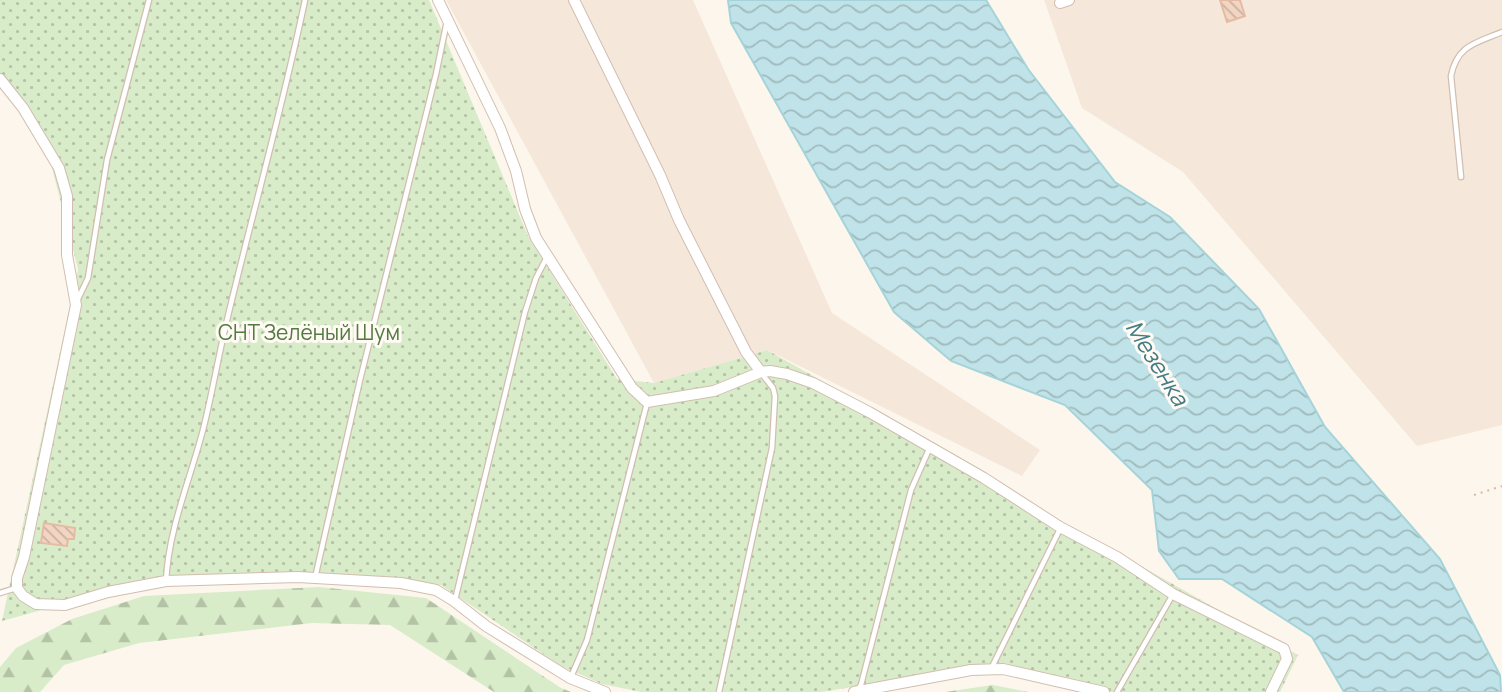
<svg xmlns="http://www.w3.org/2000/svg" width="1502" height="692" viewBox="0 0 1502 692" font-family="Manrope,sans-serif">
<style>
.residential{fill:#f5e8da}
.forest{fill:url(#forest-firs)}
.garden{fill:url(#garden-dots)}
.water{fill:url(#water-waves);stroke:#a5d3da;stroke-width:2}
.building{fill:url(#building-back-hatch);stroke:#e6bba3;stroke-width:2}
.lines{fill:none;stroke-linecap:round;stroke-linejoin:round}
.service-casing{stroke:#d1beb0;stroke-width:7}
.minor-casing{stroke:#d1beb0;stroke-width:12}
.path{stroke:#d9b8a5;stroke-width:2;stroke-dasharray:2 5;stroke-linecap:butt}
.service{stroke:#fff;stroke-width:4.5}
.minor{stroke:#fff;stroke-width:10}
.labels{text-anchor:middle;stroke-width:6;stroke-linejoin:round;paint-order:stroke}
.park-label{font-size:21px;fill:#537a41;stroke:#fffaf3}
.water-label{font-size:23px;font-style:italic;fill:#437c86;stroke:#fffaf3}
</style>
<defs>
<pattern id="forest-firs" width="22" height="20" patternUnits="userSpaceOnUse" patternTransform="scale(1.75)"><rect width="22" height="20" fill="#d8ecc9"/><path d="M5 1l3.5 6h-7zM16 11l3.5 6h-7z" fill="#b4c2a5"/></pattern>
<pattern id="garden-dots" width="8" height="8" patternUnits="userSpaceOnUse" patternTransform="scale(1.75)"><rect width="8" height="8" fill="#d8ecc9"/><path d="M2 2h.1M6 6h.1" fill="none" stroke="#b4c2a5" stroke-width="1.8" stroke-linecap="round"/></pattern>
<pattern id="water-waves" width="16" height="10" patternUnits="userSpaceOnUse" patternTransform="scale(1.75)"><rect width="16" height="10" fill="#bfe3e8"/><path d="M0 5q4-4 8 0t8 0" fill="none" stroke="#a0bbbe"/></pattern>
<pattern id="building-back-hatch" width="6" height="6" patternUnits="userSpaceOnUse" patternTransform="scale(1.75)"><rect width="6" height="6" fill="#f3d5c3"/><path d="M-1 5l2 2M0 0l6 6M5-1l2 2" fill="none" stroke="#cab0a1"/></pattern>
</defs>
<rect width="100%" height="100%" fill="#fdf6ec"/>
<g class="residential">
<polygon points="446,0 693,0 832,313 1040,450 1022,476 767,350 654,383"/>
<polygon points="1044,0 1502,0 1502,425 1417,446 1183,172 1082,108"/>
</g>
<g class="forest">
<polygon points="319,587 426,598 561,688 571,692 494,692 390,625 312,623 139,643 64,665 40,692 0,692 0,667 16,648 72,619 144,596"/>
<polygon points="993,685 1028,692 945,692"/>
</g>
<polygon class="garden" points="0,0 429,0 528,236 617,379 654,383 767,350 955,456 1065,523 1298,655 1280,692 1084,692 1001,663 821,692 641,692 602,684 561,666 441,585 310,572 157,578 2,621 78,269 42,129 0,73"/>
<polygon class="water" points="728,0 986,0 1028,69 1115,182 1170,217 1259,309 1325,427 1440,559 1500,675 1501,692 1344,692 1312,637 1222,579 1179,579 1159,551 1152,490 1065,405 951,361 894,312 731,23"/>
<g class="building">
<polygon points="1220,0 1240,0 1245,16 1227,22"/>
<polygon points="44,523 75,528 74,539 68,539 67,546 41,543"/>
</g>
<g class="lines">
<g class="service-casing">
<g id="service">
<path d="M1461,177l-10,-101c6,-31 25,-33 51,-44"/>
<polyline points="77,301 88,278 107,160 149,0"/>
<polyline points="315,578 360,380 436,74 447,21"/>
<path d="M166,581c3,-55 25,-103 38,-155 9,-37 15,-73 24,-110 25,-105 55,-210 77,-316"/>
<polyline points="0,593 16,588"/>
<polyline points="455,600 525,312 536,278 547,257"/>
<polyline points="991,669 1060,529"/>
<polyline points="571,677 587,640 647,403"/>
<polyline points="858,689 861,685 911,490 930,447"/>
<polyline points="719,692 772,448 775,396 773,388 762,374"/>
<polyline points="1117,692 1172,596"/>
</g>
</g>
<g class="minor-casing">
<g id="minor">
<polyline points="438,0 500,128 516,171 525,209 536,238 632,388 647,402 714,391 761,372"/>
<polyline points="574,0 660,175 679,220 746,352 761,372 770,371 787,374 813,383 869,412 984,478 1060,527 1117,557 1173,594 1284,649 1287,659 1271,692"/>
<polyline points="1060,3 1069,0"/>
<polyline points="0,79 23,108 59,168 67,196 67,255 76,305 24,557 17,578 17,588 23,596 36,604 65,605 108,592 166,581 298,577 401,583 436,590 454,601 486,626 570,678 605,692"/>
<polyline points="854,692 971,670 1003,669 1104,692"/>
</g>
</g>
<polyline class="path" points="1474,495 1502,486"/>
<use href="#service" class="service"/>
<use href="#minor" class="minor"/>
</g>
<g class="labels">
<g class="park-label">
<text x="309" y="340">СНТ Зелёный Шум</text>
</g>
<g class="water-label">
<text transform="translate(1157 363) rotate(58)" y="8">Мезенка</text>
</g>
</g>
</svg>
